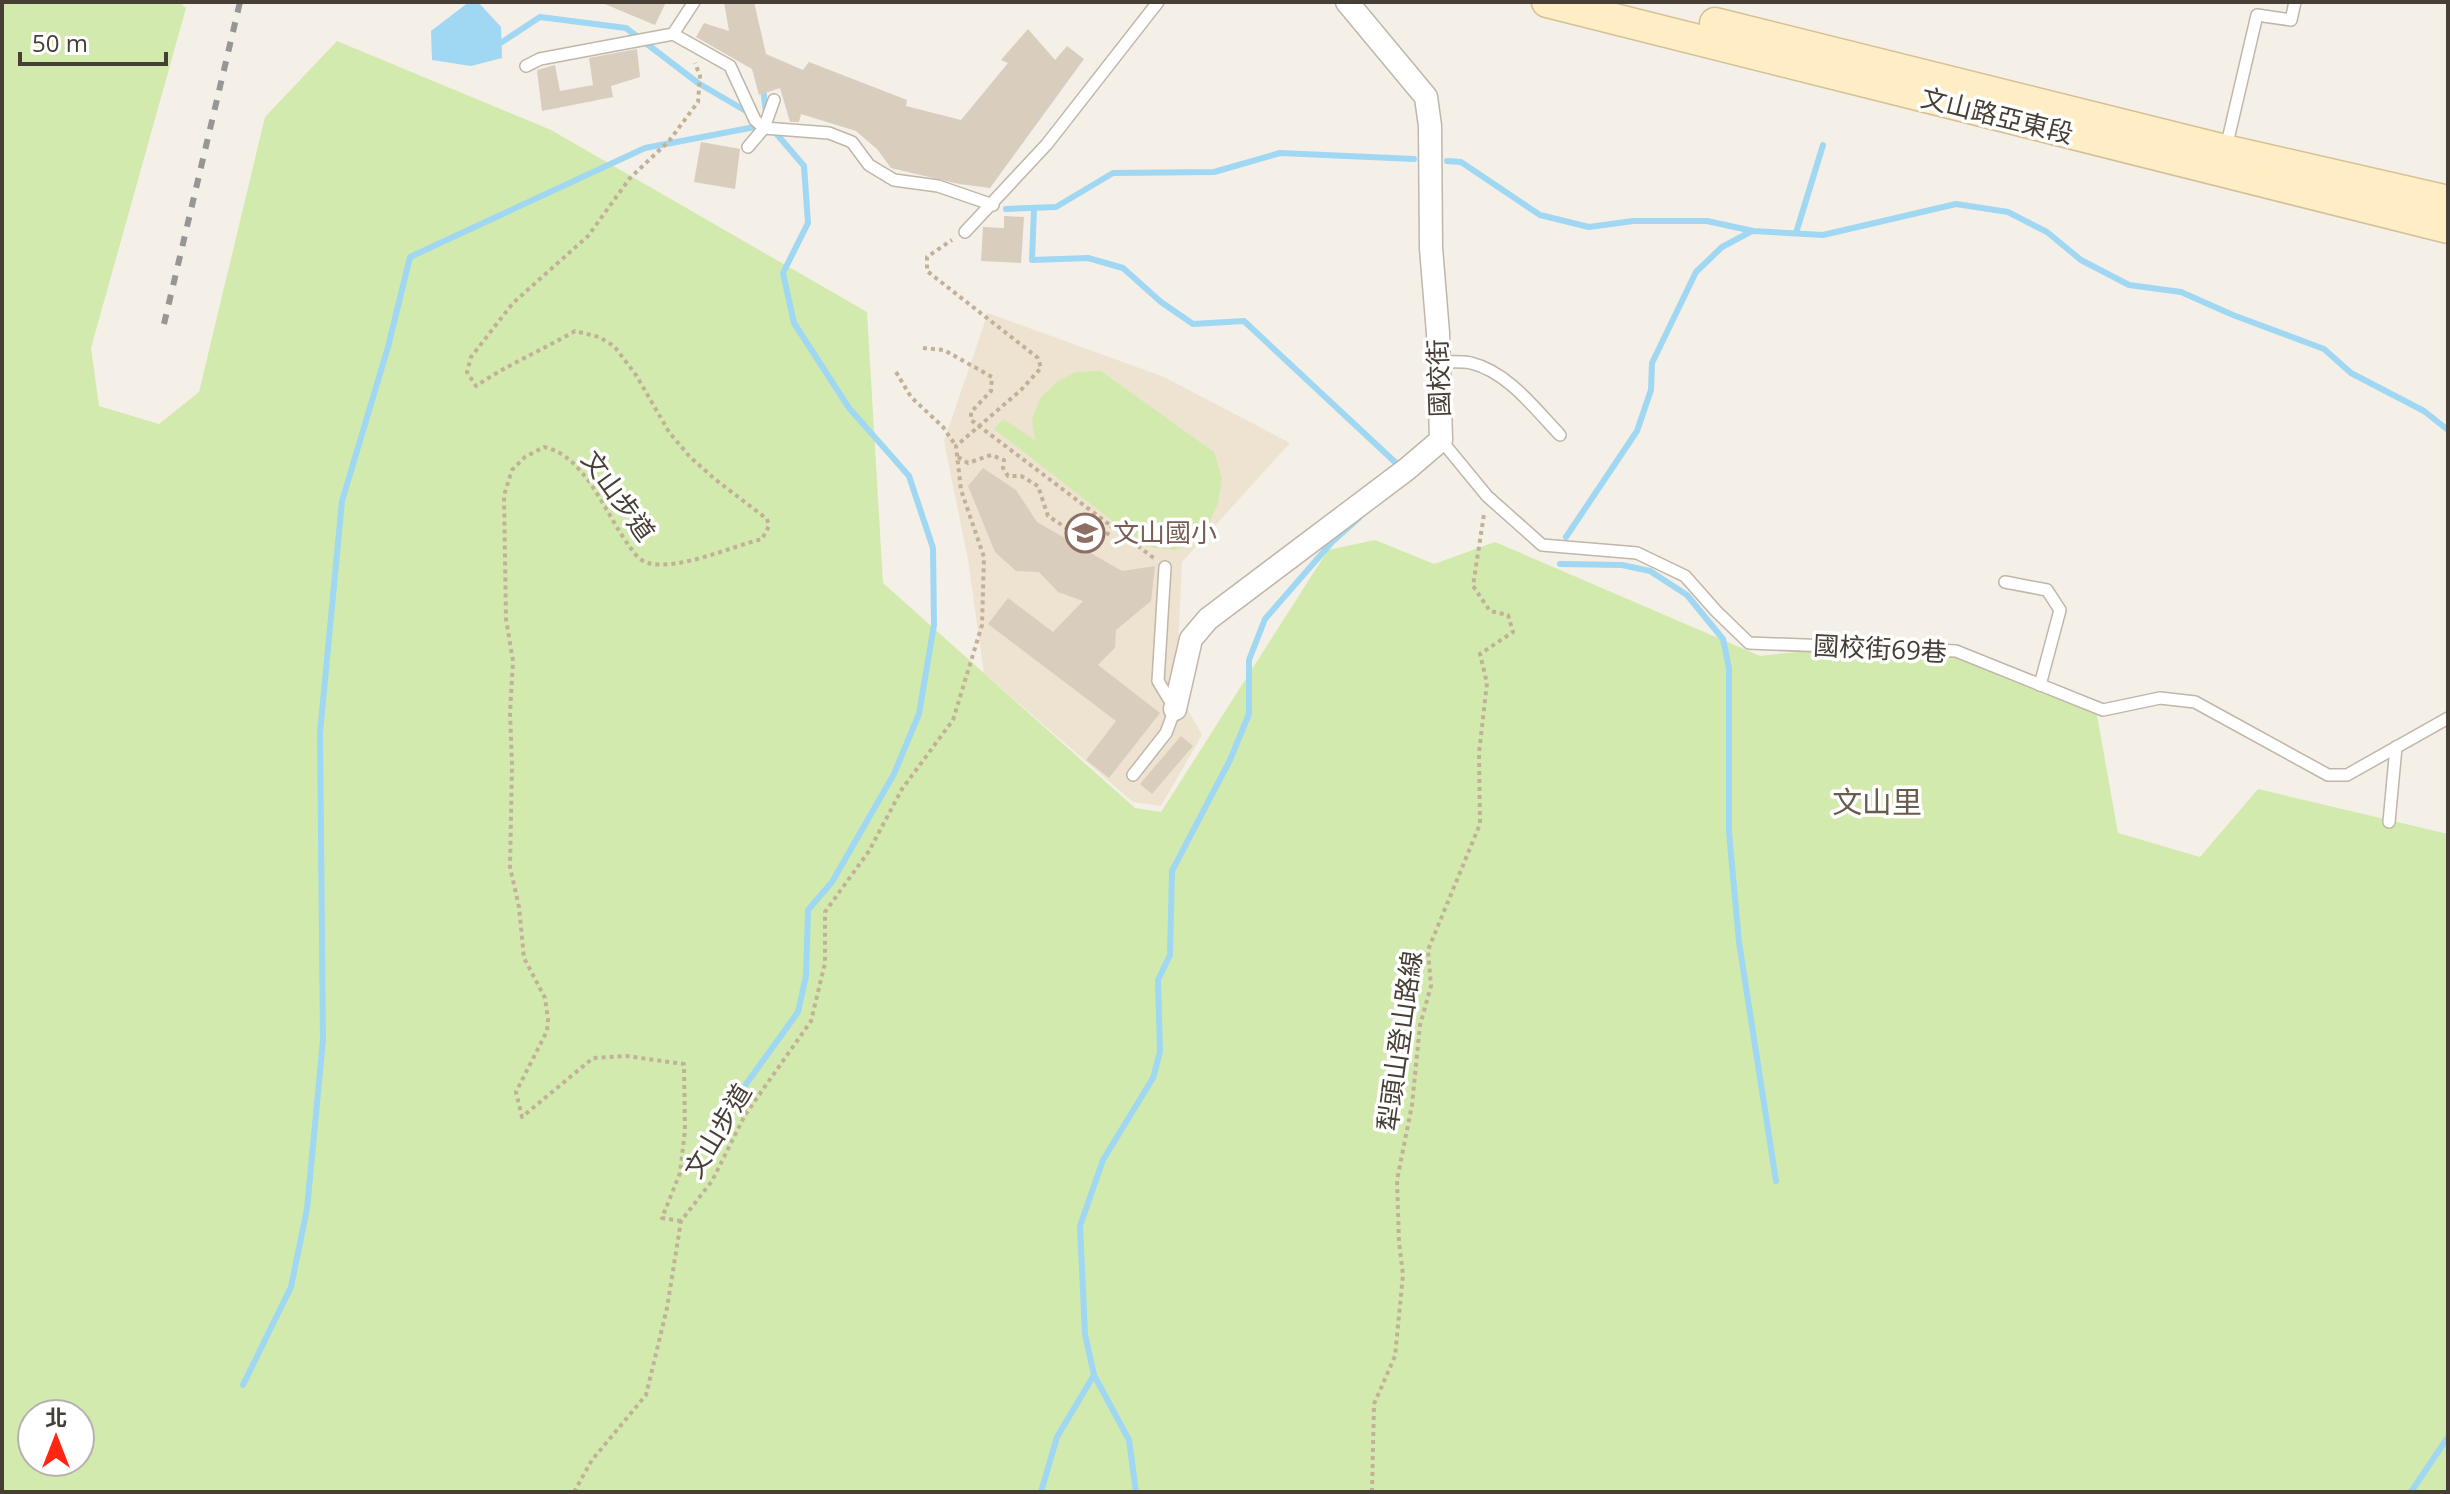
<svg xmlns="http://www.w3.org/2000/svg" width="2450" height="1494" viewBox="0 0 2450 1494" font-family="'Open Sans','Noto Sans TC',sans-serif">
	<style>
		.education { fill: #eee3d0 }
		.green { fill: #d3eaae; fill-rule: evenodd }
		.water { fill: #a0d7f3 }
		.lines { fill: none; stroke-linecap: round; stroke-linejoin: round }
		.stream { stroke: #a0d7f3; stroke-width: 6 }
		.building { fill: #d9cdbe }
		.lane-casing { stroke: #c0b6a9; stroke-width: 14 }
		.street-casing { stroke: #c0b6a9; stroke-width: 25 }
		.secondary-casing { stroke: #d6c095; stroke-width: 33 }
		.path { stroke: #c2b199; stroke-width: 4; stroke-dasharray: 4 4; stroke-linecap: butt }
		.lane { stroke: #fff; stroke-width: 11 }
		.street { stroke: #fff; stroke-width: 22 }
		.secondary { stroke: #ffedc5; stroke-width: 30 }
		.rail { stroke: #969696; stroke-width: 6; stroke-dasharray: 10 10; stroke-linecap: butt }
		.labels { text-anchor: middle; stroke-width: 7; stroke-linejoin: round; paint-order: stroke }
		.street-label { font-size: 26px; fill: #473f35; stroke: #fff }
		.education-label { font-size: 26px; fill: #785e54; stroke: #fff; text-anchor: start }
		.quarter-label { font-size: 30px; fill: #6a5c4c; stroke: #fff }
	</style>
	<rect width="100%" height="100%" fill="#f4efe7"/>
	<path class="education" d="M988 313 1164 377 1290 443 1182 562 1176 689 1202 735 1161 806 1133 802 984 673 968 560 944 441Z"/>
	<g class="green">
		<path d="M2 2H179L186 8 91 348 99 406 159 424 199 392 265 117 337 41 551 130 867 312 883 583 1135 808 1161 812 1328 550 1375 540 1434 564 1495 542 1760 656 1916 638 2095 704 2118 833 2200 857 2258 789 2448 834V1492H2ZM32 1414H80V1462H32Z"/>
		<path d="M1101 371 1214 452 1222 478 1218 503 1207 527 1194 541 1176 550 1146 547 994 429 1003 419 1035 440 1032 418 1041 397 1057 382 1076 372Z"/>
	</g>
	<path class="water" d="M469 2H478L501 27 502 58 471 66 432 60 431 31Z"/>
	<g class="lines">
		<g class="stream">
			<path d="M496 46 540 17 626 28 698 83 751 114"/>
			<path d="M763 88 766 113"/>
			<path d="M1447 161 1461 162 1540 215 1589 227 1633 221H1707L1753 231 1823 235 1956 204 2008 212 2047 232 2081 260 2129 285 2181 292 2233 315 2324 349 2351 373 2424 411 2448 430"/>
			<path d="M1034 208 1032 260 1088 258 1123 268 1161 302 1193 324 1244 321 1396 463"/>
			<path d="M1006 209 1056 207 1113 173 1214 172 1280 153 1414 159"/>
			<path d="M1796 233 1823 145"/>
			<path d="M1566 537 1637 431 1651 390 1652 363 1696 272 1722 247 1752 231"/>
			<path d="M1560 564 1622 565 1650 571 1687 595 1723 639 1729 668V832L1739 942 1776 1181"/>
			<path d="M739 1094 798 1012 806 976 808 910 832 882 894 774 919 714 934 625 933 548 909 476 849 408 794 323 783 273 808 223 804 166 775 132"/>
			<path d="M243 1385 291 1287 307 1209 323 1040 320 733 342 501 388 347 410 257 645 148 760 126"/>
			<path d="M1041 1492 1057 1437 1094 1375"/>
			<path d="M1136 1492 1129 1440 1094 1375 1085 1334 1080 1226 1103 1160 1153 1078 1160 1052 1158 980 1170 955 1172 871 1230 760 1249 714V660L1265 619 1332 542 1359 518"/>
			<path d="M2411 1492 2448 1437"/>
		</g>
	</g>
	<g class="building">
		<path d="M600 2H666L655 25Z"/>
		<path d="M724 2H754L766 54 803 70 809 62 907 100 906 106 961 120 1008 63 1001 60 1028 29 1055 60 1067 46 1084 59 990 188 959 184 891 168 877 149 856 131 801 114 799 122H790L780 88 759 95 752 69 696 37 704 23 729 31Z"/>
		<path d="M637 49 640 77 611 86 613 97 542 111 537 70 555 65 560 91 593 85 589 58Z"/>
		<path d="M701 142 740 149 735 189 694 182Z"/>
		<path d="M1004 216 1024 217 1021 263 981 261 983 227 1004 228Z"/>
		<path d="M983 468 1016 490 1037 522 1122 571 1155 566 1151 601 1116 630 1115 648 1098 665 1160 713 1109 778 1086 760 1116 721 988 624 1008 598 1053 632 1083 601 1058 592 1039 572 1016 571 995 552 968 486Z"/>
		<path d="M1181 736 1193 746 1152 794 1140 784Z"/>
	</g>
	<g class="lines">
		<defs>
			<g id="lane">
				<path d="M673 34 694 2"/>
				<path d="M526 66 540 59 673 34 730 66 755 120 764 128 748 147"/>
				<path d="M774 100 764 128 829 133 852 142 869 165 894 180 938 186 993 205"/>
				<path d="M2226 148 2257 15 2291 20 2295 2"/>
				<path d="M965 232 1047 144 1158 2"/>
				<path d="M1439 362C1449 362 1461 361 1471 363 1508 372 1535 409 1560 435"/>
				<path d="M1441 440 1487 496 1542 545 1637 553 1685 576 1716 611 1749 643 1956 651 2103 710 2160 698 2195 702 2328 775H2347L2448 718"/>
				<path d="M2005 582 2047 590 2060 610 2040 685"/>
				<path d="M1133 775 1166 733 1175 709 1158 681 1165 567"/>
				<path d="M2389 822 2396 747"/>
			</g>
			<path id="street" d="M1175 709 1191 639 1208 619 1407 469 1441 440 1438 333 1431 248 1430 126 1426 97 1347 2"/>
			<g id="secondary">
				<path d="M1547 2 2448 228"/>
				<path d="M1715 23 2225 150 2448 201"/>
			</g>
		</defs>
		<use href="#lane" class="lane-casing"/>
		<use href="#street" class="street-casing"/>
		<use href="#secondary" class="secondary-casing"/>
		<g class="path">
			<path d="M923 348 944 350 992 377 991 391 971 412V420L1155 559"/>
			<path d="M896 372 911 397 943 427 956 446"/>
			<path d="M958 457 968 463 991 455 1004 460 1003 468 1008 476H1021L1038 486 1048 516 1088 542 1105 538 1111 528"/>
			<path d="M681 1221 662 1218 680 1173 685 1130 684 1064 626 1056 593 1058 522 1117 516 1092 547 1031 548 1019 545 998 524 958 519 907 510 867 512 765 510 713 513 661 506 619 504 495 512 470 525 457 544 447C586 456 605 514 630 547 634 553 640 561 648 563 678 571 733 546 762 539L769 526 767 519 716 480 690 457 669 432 636 375 614 346 599 337 575 331C542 350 507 365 476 386L467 372 471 357 513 303 588 236 630 178 669 141 698 102 700 76 695 63"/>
			<path d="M574 1492 592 1460 646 1395 667 1308 681 1221 712 1181 745 1115 811 1021 825 963V912L869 851 902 789 953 720 982 625 984 557 961 490 956 446 1021 390 1041 368 1038 358 927 271V257L952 240"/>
			<path d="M1372 1492 1374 1404 1395 1356 1403 1275 1399 1242 1397 1180 1412 1105 1420 1025 1431 986 1428 950 1480 824 1479 753 1487 683 1480 654 1513 632 1508 615 1490 611 1473 586 1484 514"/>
		</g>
		<use href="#lane" class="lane"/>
		<use href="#street" class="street"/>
		<use href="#secondary" class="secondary"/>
		<path class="rail" d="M164 324 240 2"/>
	</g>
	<defs>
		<symbol id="school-ring" viewBox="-11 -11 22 22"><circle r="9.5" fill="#fff" stroke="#8d6e63" stroke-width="1.5"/><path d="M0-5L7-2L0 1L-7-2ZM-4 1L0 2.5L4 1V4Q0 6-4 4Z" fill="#8d6e63"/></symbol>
	</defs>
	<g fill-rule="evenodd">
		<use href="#school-ring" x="1063" y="511" width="44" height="44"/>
	</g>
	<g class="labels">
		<g class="street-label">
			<text transform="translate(1997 116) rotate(14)" y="9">文山路亞東段</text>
			<text transform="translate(1439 378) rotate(-92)" y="9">國校街</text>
			<text transform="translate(618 496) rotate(54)" y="9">文山步道</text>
			<text transform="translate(1880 649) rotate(3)" y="9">國校街69巷</text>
			<text transform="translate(1400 1041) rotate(-82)" y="9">犁頭山登山路線</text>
			<text transform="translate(718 1131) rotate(-59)" y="9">文山步道</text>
		</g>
		<g class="education-label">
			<text x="1113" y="542">文山國小</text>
		</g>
		<g class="quarter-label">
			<text x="1877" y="813">文山里</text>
		</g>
	</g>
	<rect width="2450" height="1494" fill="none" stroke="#473f35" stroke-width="8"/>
	<g transform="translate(56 1438)"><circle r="38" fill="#ffffff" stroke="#b5b2ae" stroke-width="2"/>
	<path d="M0-6L14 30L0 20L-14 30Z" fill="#ff2612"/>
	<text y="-12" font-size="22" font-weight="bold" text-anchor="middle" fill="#473f35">北</text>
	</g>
	<path d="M20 52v12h146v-12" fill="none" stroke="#473f35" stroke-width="4"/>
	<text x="32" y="52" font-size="24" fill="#473f35" stroke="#ffffff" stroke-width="6" paint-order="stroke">50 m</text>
</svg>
